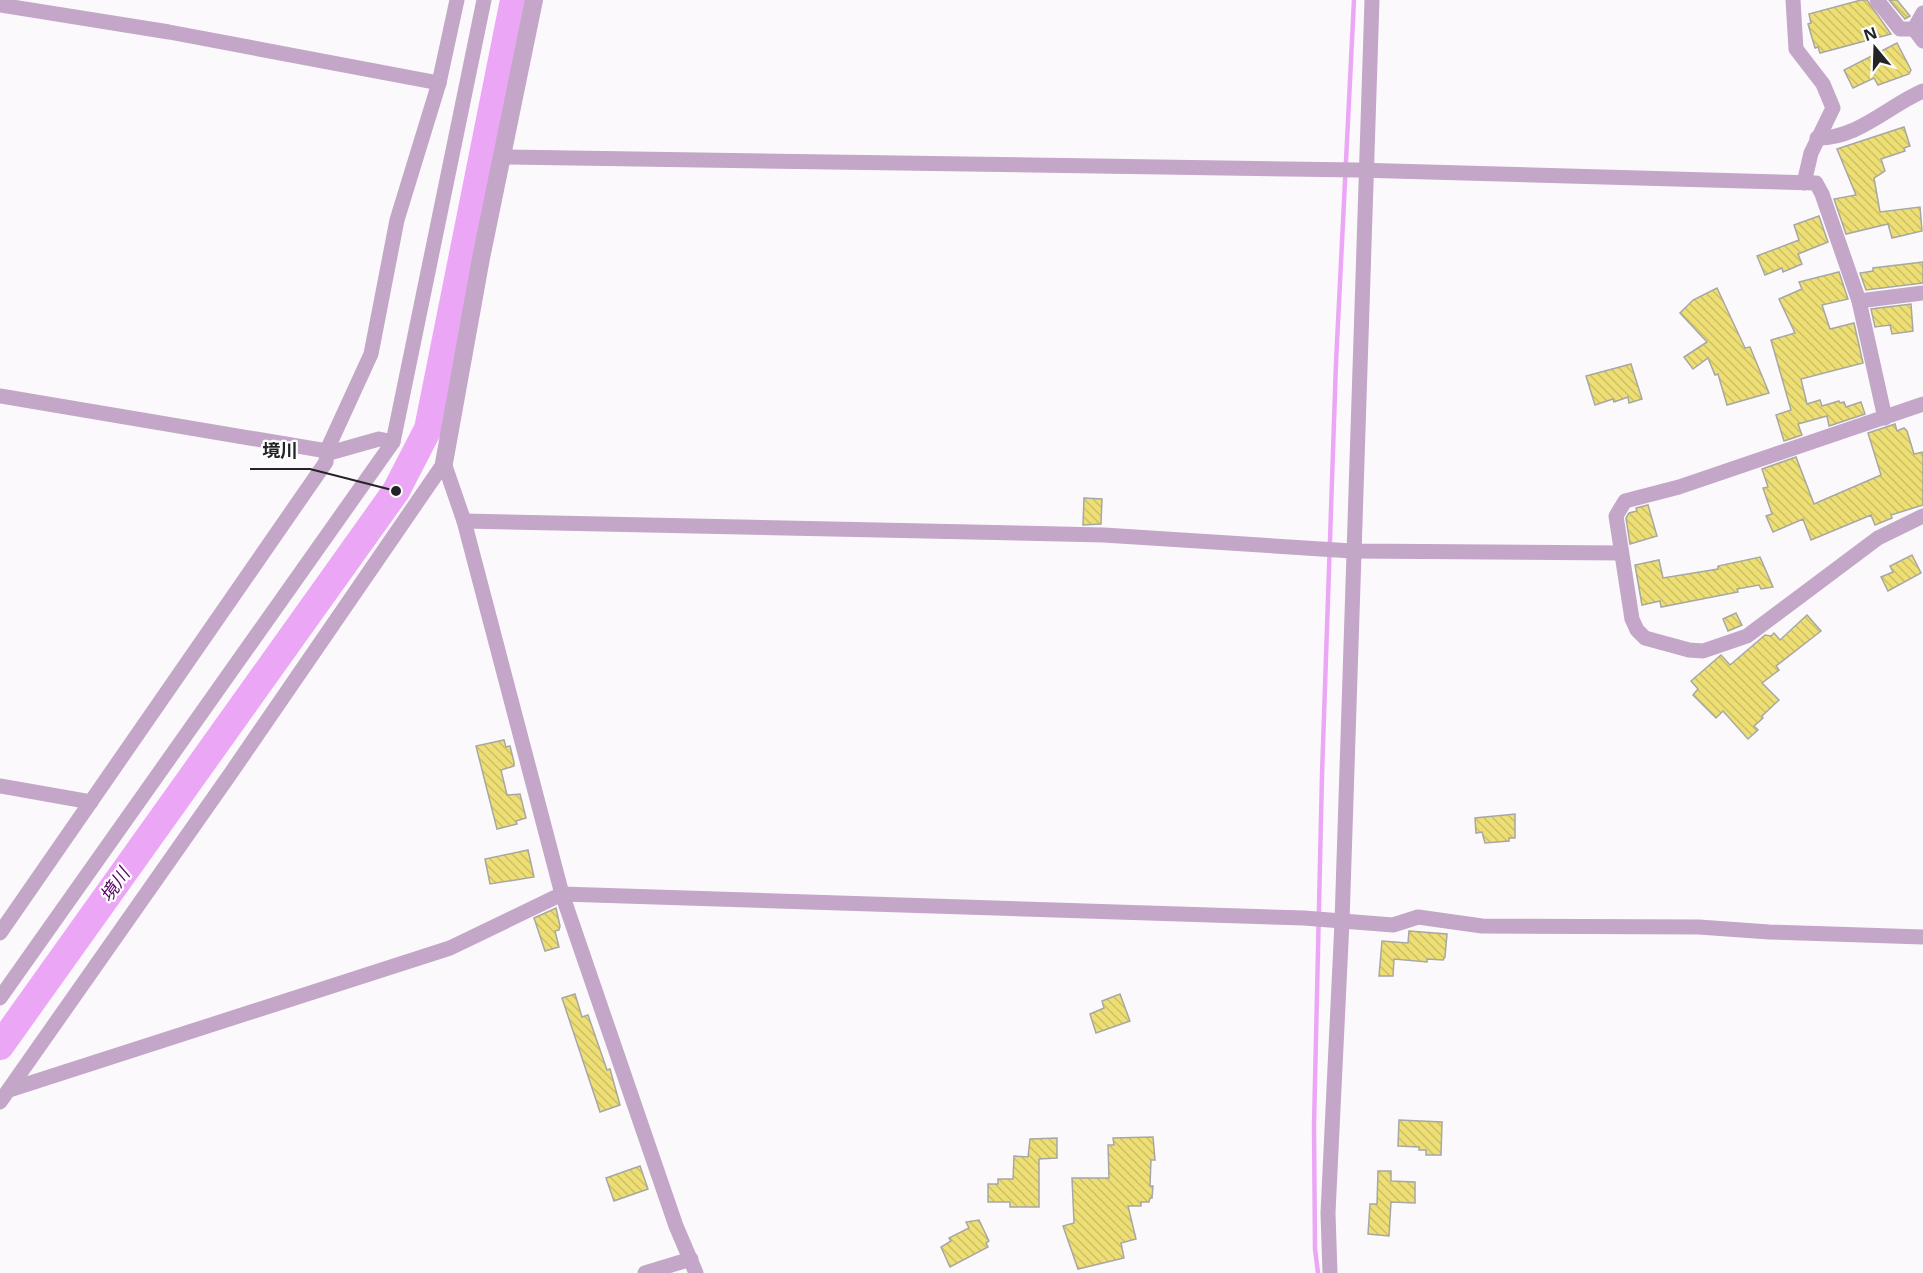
<svg xmlns="http://www.w3.org/2000/svg" width="1923" height="1273" viewBox="0 0 1923 1273" font-family="'Noto Sans','Noto Sans JP',sans-serif">
	<style>
		.lines { fill: none; stroke-linecap: round; stroke-linejoin: round }
		.stream { stroke: #eba7f5; stroke-width: 4.5 }
		.river { stroke: #eba7f5; stroke-width: 28 }
		.building { fill: url(#building-back-hatch); stroke: #a7a7a3; stroke-width: 1.5 }
		.minor { stroke: #c3a6c8; stroke-width: 15 }
		.tertiary { stroke: #c3a6c8; stroke-width: 18 }
		.labels { text-anchor: middle; stroke-width: 4.5; stroke-linejoin: round; paint-order: stroke }
		.water-label { font-size: 18px; font-style: italic; fill: #560062; stroke: #fff }
		.leader { fill: none; stroke: #242325; stroke-width: 2 }
		.callout-dot { fill: #242325; stroke: #fff; stroke-width: 2 }
		.callout-label { font-size: 18px; text-anchor: middle; font-weight: bold; fill: #242325; stroke: #fff; stroke-width: 4.5; stroke-linejoin: round; paint-order: stroke }
	</style>
	<defs>
		<pattern id="building-back-hatch" width="6" height="6" patternUnits="userSpaceOnUse" patternTransform="scale(1.5)"><rect width="6" height="6" fill="#eedf75"/><path d="M-1 5l2 2M0 0l6 6M5-1l2 2" fill="none" stroke="#ccbf65"/></pattern>
	</defs>
	<rect width="100%" height="100%" fill="#fcf9fc"/>
	<g class="lines">
		<path class="stream" d="M1318 1273 1315 1249 1314 1126 1322 775 1336 363 1354 0"/>
		<path class="river" d="M0 1046 396 491 428 429 514 0"/>
	</g>
	<g class="building">
		<path d="M1861 0H1867L1891 34 1820 53 1818 47 1815 48 1808 24 1811 23 1809 14Z"/>
		<path d="M1889 0H1897L1910 16 1905 19Z"/>
		<path d="M1897 43 1911 70 1909 74 1878 85 1874 78 1853 88 1844 70Z"/>
		<path d="M1904 127 1910 146 1904 148 1905 151 1881 159 1885 171 1874 178 1880 212 1920 207 1922 231 1892 238 1888 224 1846 234 1834 199 1856 195 1837 149Z"/>
		<path d="M1819 216 1828 242 1798 254 1802 264 1783 272 1782 268 1765 275 1757 256 1799 240 1794 225Z"/>
		<path d="M1923 262V283L1866 290 1860 273 1873 271V268Z"/>
		<path d="M1839 272 1848 299 1822 305 1830 329 1854 323 1863 363 1801 379 1807 404 1820 400 1822 406 1839 401 1840 403 1844 402 1846 407 1861 402 1865 414 1829 426 1827 416 1798 424 1802 435 1784 441 1776 415 1791 410 1771 340 1795 333 1779 299 1802 289 1799 282Z"/>
		<path d="M1717 288 1745 348 1750 347 1769 393 1727 405 1718 374 1715 375 1708 358 1693 369 1684 357 1707 342 1680 313 1693 300Z"/>
		<path d="M1911 304 1913 331 1892 334 1890 325 1875 327 1871 309Z"/>
		<path d="M1631 364 1642 399 1629 403 1628 397 1614 402 1613 399 1595 405 1586 376Z"/>
		<path d="M1895 424 1897 431 1904 428 1907 431 1914 454 1923 452V505L1891 515 1892 518 1875 525 1871 515 1811 540 1803 519 1773 532 1766 516 1772 514 1763 488 1768 487 1762 469 1796 457 1814 504 1881 475 1868 433Z"/>
		<path d="M1084 498 1102 499 1101 524 1083 525Z"/>
		<path d="M1648 505 1657 536 1630 544 1626 518 1629 513 1637 511 1636 508Z"/>
		<path d="M1912 555 1921 573 1888 591 1881 577 1893 572 1890 566Z"/>
		<path d="M1760 557 1773 587 1761 589 1759 585 1737 589 1738 592 1661 607 1660 601 1642 605 1635 565 1659 560 1663 578 1718 569V566Z"/>
		<path d="M1736 613 1742 625 1728 631 1723 619Z"/>
		<path d="M1807 615 1821 631 1776 666 1779 670 1762 683 1779 700 1762 716 1763 718 1754 726 1758 730 1748 739 1723 711 1716 718 1693 695 1698 689 1691 681 1721 655 1730 665 1765 635 1771 636 1774 633 1780 640Z"/>
		<path d="M504 740 506 747 510 746 514 762V766L501 770 507 795 520 794 526 818 516 821 517 824 497 829 476 746Z"/>
		<path d="M1515 814V838H1509V841L1485 843 1482 832 1476 833 1475 818Z"/>
		<path d="M528 850 534 877 490 884 485 859Z"/>
		<path d="M556 908 560 926 559 930 555 931 559 947 545 951 534 918Z"/>
		<path d="M1409 931 1447 934 1445 957 1443 960 1427 959V962L1394 959 1393 976H1379L1382 941 1408 943Z"/>
		<path d="M575 994 582 1017 588 1015 607 1070 610 1069 620 1105 600 1112 562 998Z"/>
		<path d="M1120 994 1130 1021 1096 1033 1090 1014 1104 1008 1102 1001Z"/>
		<path d="M1399 1120 1442 1122 1441 1155H1426V1150H1419V1147L1398 1146Z"/>
		<path d="M1153 1137 1155 1160H1151L1150 1186H1153L1152 1198H1150L1149 1202H1141V1206H1128L1136 1239 1121 1243 1124 1258 1078 1269 1063 1226 1074 1223 1072 1178H1109L1108 1145H1114L1113 1138Z"/>
		<path d="M1057 1138V1158L1039 1159V1207H1010V1202H988V1184H998V1179H1013L1014 1156 1028 1157 1030 1139Z"/>
		<path d="M640 1166 648 1189 614 1201 606 1178Z"/>
		<path d="M1378 1171H1391V1181L1415 1182V1203L1391 1202 1389 1236 1368 1234 1370 1204H1377Z"/>
		<path d="M979 1220 989 1241 986 1243 988 1247 950 1267 941 1247 951 1241 949 1238 969 1228 966 1222Z"/>
	</g>
	<g class="lines">
		<g class="minor">
			<path d="M1793 0 1796 49 1823 84 1833 108 1811 153 1804 183"/>
			<path d="M1877 0 1900 29H1914"/>
			<path d="M0 5 169 32 439 83"/>
			<path d="M1914 29 1923 13"/>
			<path d="M1914 29 1923 41"/>
			<path d="M1817 138C1857 139 1888 106 1923 91"/>
			<path d="M501 157 1357 170 1816 183 1822 194 1859 301 1885 418"/>
			<path d="M1859 301 1923 293"/>
			<path d="M0 396 333 452 379 439 393 442"/>
			<path d="M1923 404 1679 487 1625 501 1616 516 1632 619 1637 630 1645 638 1689 650 1703 651 1747 636 1878 538 1923 516"/>
			<path d="M444 463 464 521 562 894 676 1226 696 1273"/>
			<path d="M464 521 1104 535 1352 551 1621 553"/>
			<path d="M0 786 91 802"/>
			<path d="M0 933 326 462 327 450 371 354 397 220 439 83 457 0"/>
			<path d="M0 998 393 442 484 0"/>
			<path d="M9 1090 450 948 562 894 1304 918 1393 925 1418 917 1482 926 1699 927 1769 932 1923 937"/>
			<path d="M0 1102 231 773 444 463"/>
			<path d="M645 1273 691 1259"/>
			<path d="M1330 1273 1328 1213 1342 922 1372 0"/>
		</g>
		<path class="tertiary" d="M444 463 481 258 534 0"/>
	</g>
	<g class="labels">
		<g class="water-label">
			<text transform="translate(115 885) rotate(-55)" y="6">境川</text>
		</g>
	</g>
	<path class="leader" d="M396 491L310 469H250"/>
	<circle class="callout-dot" cx="396" cy="491" r="6"/>
	<g class="callout-label">
		<text x="280" y="457">境川</text>
	</g>
	<g transform="translate(1875 48) rotate(341)" stroke="#ffffff" stroke-width="4.5" paint-order="stroke">
	<path d="M0-4.5L10 22L0 15L-10 22Z" fill="#242325"/>
	<text y="-9" font-size="16" font-weight="bold" text-anchor="middle" fill="#242325">N</text>
	</g>
</svg>
